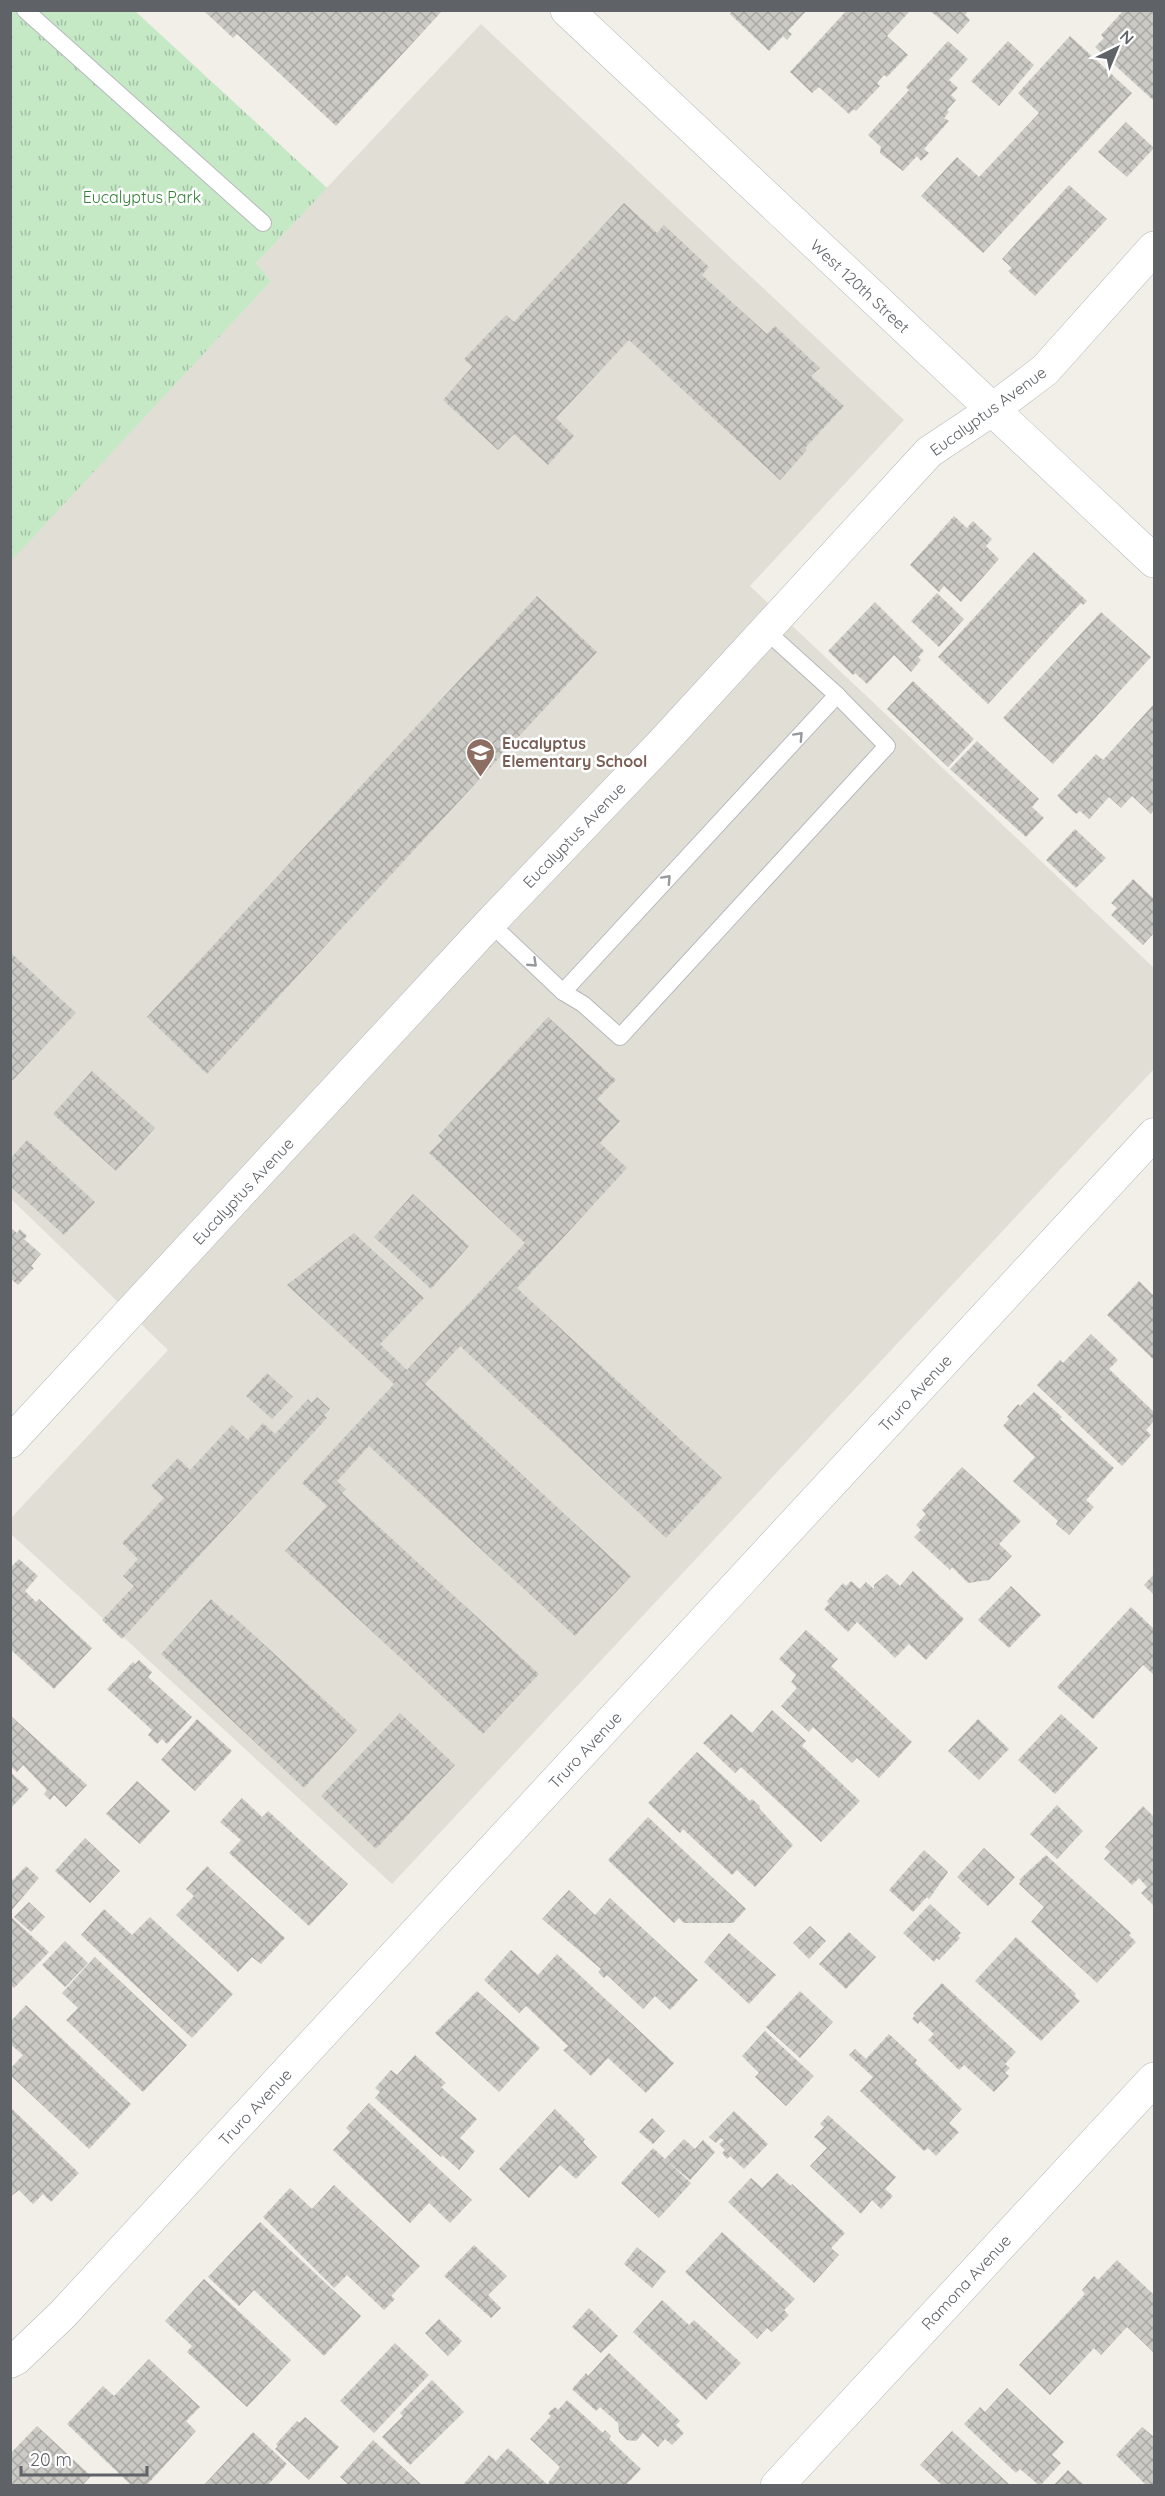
<svg xmlns="http://www.w3.org/2000/svg" width="1165" height="2496" viewBox="0 0 1165 2496" font-family="Quicksand,sans-serif">
	<style>
		.education { fill: #e1ded6 }
		.park { fill: url(#park-tufts) }
		.building { fill: url(#building-cross-hatch) }
		.lines { fill: none; stroke-linecap: round; stroke-linejoin: round }
		.service-casing { stroke: #b5b8bc; stroke-width: 18 }
		.minor-casing { stroke: #b5b8bc; stroke-width: 33 }
		.tertiary-casing { stroke: #b5b8bc; stroke-width: 34 }
		.secondary-casing { stroke: #b6babf; stroke-width: 34 }
		.service { stroke: #fff; stroke-width: 16 }
		.minor { stroke: #fff; stroke-width: 32 }
		.tertiary { stroke: #fff; stroke-width: 33 }
		.secondary { stroke: #fff; stroke-width: 33 }
		.oneway { stroke: #979a9d }
		.labels { text-anchor: middle; stroke-width: 5; stroke-linejoin: round; paint-order: stroke }
		.park-label { font-size: 16px; fill: #348238; stroke: #fff }
		.street-label { font-size: 16px; fill: #5f6368; stroke: #fff }
		.education-label { font-size: 16px; font-weight: bold; fill: #785e54; stroke: #fff; text-anchor: start }
	</style>
	<defs>
		<pattern id="park-tufts" width="24" height="20" patternUnits="userSpaceOnUse" patternTransform="scale(1.5)"><rect width="24" height="20" fill="#c5e8c5"/><path d="M3 7l-1-3M5 7V3M7 7l1-3M15 17l-1-3M17 17v-4M19 17l1-3" fill="none" stroke="#a3c0a4"/></pattern>
		<pattern id="building-cross-hatch" width="8" height="8" patternUnits="userSpaceOnUse" patternTransform="scale(1.5)"><rect width="8" height="8" fill="#cccac5"/><path d="M0 0l8 8M0 8l8-8" fill="none" stroke="#a9a8a4"/></pattern>
	</defs>
	<rect width="100%" height="100%" fill="#f1efe8"/>
	<path class="education" d="M481 24 904 420 750 586 1154 968V1069L392 1884 11 1534V1518L168 1350 11 1199 10 561 271 281 256 263Z"/>
	<path class="park" d="M11 11H135L327 188 256 263 271 281 11 561Z"/>
	<g class="building">
		<path d="M203 10H443L336 126 237 34 233 38Z"/>
		<path d="M733 10H807L788 31 792 34 787 40 783 36 769 51 730 14Z"/>
		<path d="M847 10H911L887 36 908 55 887 77 884 75 877 83 880 86 856 111 854 109 849 114 819 87 812 93 790 72Z"/>
		<path d="M929 10H969L965 15 970 20 958 34Z"/>
		<path d="M1124 10H1154V101L1095 47 1104 38 1101 35Z"/>
		<path d="M1070 36 1132 93 983 253 921 196 957 157 979 177 1039 113 1018 93Z"/>
		<path d="M948 41 968 59 949 80 958 88 951 95 956 100 947 110 949 112 944 118 949 121 924 149 929 153 921 161 917 156 903 171 880 153 881 147 868 135 909 90 906 87Z"/>
		<path d="M1008 41 1034 65 999 106 971 81Z"/>
		<path d="M1126 122 1154 148 1127 177 1098 152Z"/>
		<path d="M1069 185 1107 219 1035 296 1008 271 1012 268 1002 259Z"/>
		<path d="M624 203 657 233 664 225 709 267 702 275 767 334 775 326 820 368 811 376 844 406 805 448 807 450 780 480 629 340 556 418 574 436 548 465 514 434 498 450 443 400 472 367 464 359 506 315 514 322Z"/>
		<path d="M954 516 967 528 973 521 992 539 986 546 999 559 961 602 944 586 939 592 910 565Z"/>
		<path d="M1034 552 1087 601 1083 605 1081 603 988 704 938 657Z"/>
		<path d="M937 593 964 619 939 647 911 621Z"/>
		<path d="M537 596 597 652 207 1074 147 1017Z"/>
		<path d="M875 602 924 651 918 657 921 660 911 672 894 655 867 684 855 673 853 675 828 651Z"/>
		<path d="M1101 612 1151 657 1053 764 1003 718Z"/>
		<path d="M913 681 974 739 948 767 887 709Z"/>
		<path d="M1154 704V810L1151 814 1132 796 1121 808 1109 797 1089 819 1080 811 1076 814 1057 796 1096 754 1103 760Z"/>
		<path d="M977 741 1039 799 1032 807 1044 818 1026 837 950 769Z"/>
		<path d="M1075 829 1106 858 1076 888 1046 860Z"/>
		<path d="M1133 879 1154 899V933L1143 945 1111 915 1117 908 1111 903Z"/>
		<path d="M10 952 76 1013 13 1080 10 1078Z"/>
		<path d="M548 1017 616 1080 597 1099 620 1121 600 1143 627 1168 517 1288 722 1478 666 1538 460 1346 425 1384 631 1576 575 1636 369 1446 337 1481 346 1489 342 1493 539 1674 483 1734 285 1551 327 1506 302 1483 394 1384 287 1285 354 1233 424 1298 380 1344 407 1370 525 1243 429 1153 442 1140 438 1136Z"/>
		<path d="M92 1071 155 1128 116 1171 53 1114Z"/>
		<path d="M27 1140 95 1202 64 1235 10 1186V1159Z"/>
		<path d="M413 1194 469 1246 431 1289 374 1237Z"/>
		<path d="M10 1227 17 1233 20 1229 27 1236 24 1239 41 1254 31 1266 34 1268 18 1285 10 1278Z"/>
		<path d="M1139 1281 1154 1296V1360L1107 1315Z"/>
		<path d="M1091 1334 1118 1360 1109 1369 1154 1412V1421L1146 1430 1151 1435 1122 1466 1037 1385 1060 1360 1063 1363Z"/>
		<path d="M267 1373 293 1397 272 1419 246 1396Z"/>
		<path d="M1034 1392 1062 1417 1060 1419 1114 1468 1086 1500 1094 1507 1069 1535 1056 1524 1058 1521 1013 1481 1035 1457 1003 1426 1009 1419 1007 1417 1018 1404 1020 1406Z"/>
		<path d="M317 1397 330 1409 324 1415 327 1418 122 1639 102 1620 134 1586 123 1576 138 1559 122 1543 164 1498 151 1486 178 1458 190 1470 232 1425 248 1440 263 1423 275 1434 308 1399 311 1403Z"/>
		<path d="M962 1467 1021 1521 999 1544 1012 1556 989 1580 968 1583 952 1567 950 1570 914 1537 921 1530 916 1525 926 1514 922 1510Z"/>
		<path d="M19 1559 38 1576 25 1591 36 1602 39 1599 92 1648 54 1689 10 1649V1568Z"/>
		<path d="M913 1571 964 1619 926 1660 909 1644 895 1658 857 1622 848 1632 824 1609 829 1604 827 1601 843 1583 846 1586 851 1581 860 1589 866 1582 874 1589V1585L887 1574 900 1586Z"/>
		<path d="M1154 1574V1595L1144 1585Z"/>
		<path d="M1011 1586 1041 1615 1009 1648 978 1620Z"/>
		<path d="M211 1599 229 1616 231 1614 357 1730 304 1788 161 1654Z"/>
		<path d="M1131 1607 1154 1629V1673L1153 1674 1143 1665 1093 1719 1057 1687Z"/>
		<path d="M806 1630 838 1659 831 1666 912 1742 879 1778 857 1758 852 1763 813 1727 809 1732 781 1706 797 1688 791 1682 796 1675 779 1659Z"/>
		<path d="M139 1660 152 1672 148 1677 192 1717 167 1744 162 1739 157 1744 148 1735 152 1730 107 1689 133 1662 135 1664Z"/>
		<path d="M772 1710 806 1741 802 1746 860 1801 821 1842 741 1767 735 1773 703 1743 731 1714 752 1733Z"/>
		<path d="M400 1713 455 1765 376 1849 321 1796Z"/>
		<path d="M1061 1714 1098 1748 1055 1794 1018 1760Z"/>
		<path d="M10 1715 87 1785 66 1807 54 1795 50 1800 44 1794 47 1790 23 1765 17 1772 10 1766Z"/>
		<path d="M197 1719 232 1751 195 1791 161 1760Z"/>
		<path d="M978 1719 1009 1749 979 1780 948 1751Z"/>
		<path d="M697 1752 750 1801 752 1799 760 1806 759 1808 793 1845 755 1887 737 1870 732 1875 683 1829 680 1833 648 1803Z"/>
		<path d="M10 1772 29 1789 10 1809Z"/>
		<path d="M137 1781 170 1811 140 1844 106 1814Z"/>
		<path d="M242 1798 262 1817 268 1811 348 1884 309 1926 229 1853 241 1840 220 1822Z"/>
		<path d="M1057 1805 1083 1831 1057 1859 1030 1834Z"/>
		<path d="M1143 1806 1154 1817V1906L1141 1893 1147 1887 1139 1878 1132 1885 1104 1859 1110 1852 1105 1847Z"/>
		<path d="M648 1817 746 1909 733 1923H684L679 1918 674 1923 608 1860Z"/>
		<path d="M85 1838 120 1871 90 1903 55 1871Z"/>
		<path d="M984 1848 1015 1877 988 1906 957 1877Z"/>
		<path d="M924 1850 948 1872 929 1899 927 1897 913 1912 889 1890Z"/>
		<path d="M1046 1855 1131 1933 1129 1935 1136 1942 1097 1983 1031 1922 1044 1907 1019 1884 1021 1881 1019 1880Z"/>
		<path d="M26 1866 39 1878 10 1912V1878L13 1880Z"/>
		<path d="M207 1866 285 1938 261 1964 252 1957 238 1972 176 1915 194 1896 186 1889Z"/>
		<path d="M569 1890 595 1915 610 1898 698 1980 670 2010 655 1996 643 2009 607 1975 604 1978 598 1972 601 1969 542 1919Z"/>
		<path d="M29 1902 45 1917 31 1932 14 1917Z"/>
		<path d="M930 1904 961 1933 958 1936 960 1938 939 1960 937 1958 934 1962 903 1933Z"/>
		<path d="M104 1909 132 1935 150 1917 233 1994 192 2038 81 1935Z"/>
		<path d="M10 1916 49 1952 14 1988 10 1985Z"/>
		<path d="M810 1926 826 1941 809 1959 793 1943Z"/>
		<path d="M849 1932 876 1957 846 1989 819 1964Z"/>
		<path d="M729 1933 776 1975 749 2004 704 1962Z"/>
		<path d="M1016 1937 1076 1994 1074 1996 1080 2001 1041 2041 975 1981Z"/>
		<path d="M65 1941 88 1963 65 1987 42 1965Z"/>
		<path d="M511 1950 538 1975 557 1954 674 2063 646 2093 608 2058 591 2076 563 2050 568 2046 526 2006 519 2013 484 1980Z"/>
		<path d="M95 1957 187 2045 143 2092 66 2020 78 2008 62 1993Z"/>
		<path d="M942 1983 1016 2052 1005 2064 1010 2068 1005 2073 1009 2076 994 2092 964 2065 959 2070 928 2040 934 2034 920 2021 918 2024 912 2019 915 2015 913 2014Z"/>
		<path d="M477 1991 540 2048 499 2092 435 2033Z"/>
		<path d="M800 1991 833 2022 800 2058 766 2027Z"/>
		<path d="M26 2005 131 2104 89 2149 10 2075V2069L23 2055 10 2044V2022Z"/>
		<path d="M765 2031 814 2076 786 2106 755 2077 759 2073 742 2056Z"/>
		<path d="M889 2034 917 2060 915 2063 962 2109 949 2123 959 2132 936 2156 928 2148 924 2151 860 2091 873 2077 849 2055 855 2049 866 2059Z"/>
		<path d="M415 2055 446 2083 441 2087 477 2119 460 2138 475 2151 459 2170 442 2155 441 2157 375 2098 380 2092 375 2088 391 2070 397 2075Z"/>
		<path d="M369 2103 472 2200 450 2223 429 2203 410 2223 333 2150 350 2132 346 2128Z"/>
		<path d="M10 2107 79 2173 51 2202 43 2194 33 2204 19 2190 10 2197Z"/>
		<path d="M555 2109 585 2139 583 2142 597 2157 576 2179 560 2165 529 2198 499 2169Z"/>
		<path d="M734 2111 768 2144 744 2169 730 2156 727 2159 722 2153 725 2150 719 2144 724 2140 721 2138 716 2143 709 2137Z"/>
		<path d="M828 2115 896 2177 885 2189 893 2196 881 2209 872 2200 861 2214 810 2166 827 2148 814 2137 824 2127 820 2124Z"/>
		<path d="M652 2118 665 2131 653 2144 639 2132Z"/>
		<path d="M684 2139 695 2149 703 2140 715 2152 690 2180 667 2161 691 2183 659 2218 621 2183 653 2148 665 2159Z"/>
		<path d="M777 2173 791 2186 792 2184 845 2233 831 2248 839 2255 814 2283 728 2202 751 2178 762 2188Z"/>
		<path d="M334 2185 420 2266 391 2296 395 2299 384 2310 347 2275 334 2288 263 2217 290 2188 312 2209Z"/>
		<path d="M260 2222 361 2316 324 2356 254 2290 239 2306 208 2277Z"/>
		<path d="M722 2232 795 2299 784 2310 789 2315 772 2332 767 2328 757 2339 685 2272Z"/>
		<path d="M474 2245 507 2276 488 2295 501 2308 491 2318 444 2276Z"/>
		<path d="M637 2247 666 2271 652 2288 624 2264Z"/>
		<path d="M1117 2260 1154 2295V2353L1127 2327 1101 2355 1094 2348 1050 2395 1019 2365 1085 2294 1082 2290 1094 2276 1098 2280Z"/>
		<path d="M204 2279 291 2360 247 2407 187 2352 192 2346 165 2321Z"/>
		<path d="M662 2300 689 2325 694 2320 741 2363 706 2400 633 2332Z"/>
		<path d="M589 2308 618 2336 601 2353 572 2327Z"/>
		<path d="M439 2319 462 2341 448 2356 425 2333Z"/>
		<path d="M395 2343 429 2375 374 2433 340 2401Z"/>
		<path d="M609 2353 680 2421 676 2425 684 2433 672 2445 665 2439 658 2447 643 2433 636 2441 627 2440 619 2432 618 2423 600 2407 596 2411 572 2389 586 2373 588 2376Z"/>
		<path d="M149 2359 200 2407 186 2421 196 2431 146 2486H132L67 2424 103 2386 114 2396Z"/>
		<path d="M432 2380 464 2412 410 2465 382 2437 403 2416 400 2413Z"/>
		<path d="M1007 2388 1064 2442 1052 2455 1061 2463 1040 2486 1020 2469 1016 2473 964 2424 980 2407 985 2412Z"/>
		<path d="M567 2400 603 2433 605 2430 611 2436 609 2439 641 2469 625 2486H551L548 2483 560 2467 530 2439 551 2416 548 2413 555 2407 558 2410Z"/>
		<path d="M305 2417 339 2447 309 2480 275 2449 278 2446 276 2444 297 2421 299 2423Z"/>
		<path d="M37 2426 91 2476 82 2486H10V2454Z"/>
		<path d="M1142 2427 1154 2437V2486H1147L1116 2455Z"/>
		<path d="M952 2431 1011 2486H943L920 2465Z"/>
		<path d="M253 2432 287 2464 267 2486H203Z"/>
		<path d="M373 2440 423 2486H350L340 2477Z"/>
		<path d="M508 2448 549 2486H462L489 2455 496 2461Z"/>
		<path d="M1068 2470 1085 2486H1053Z"/>
	</g>
	<g class="lines">
		<defs>
			<g id="service">
				<path d="M25 10 263 223"/>
				<path d="M490 923 563 992 837 695 765 630"/>
				<path d="M563 992 583 1004 620 1037 887 746 837 695"/>
			</g>
			<g id="minor">
				<path d="M10 1442 490 923 663 742 929 452 992 410"/>
				<path d="M10 2362 16 2359 63 2314 1154 1134"/>
			</g>
			<g id="tertiary">
				<path d="M992 410 1045 370 1154 248"/>
				<path d="M777 2486 1154 2079"/>
			</g>
			<path id="secondary" d="M567 10 1154 561"/>
		</defs>
		<use href="#service" class="service-casing"/>
		<use href="#minor" class="minor-casing"/>
		<use href="#tertiary" class="tertiary-casing"/>
		<use href="#secondary" class="secondary-casing"/>
		<use href="#service" class="service"/>
		<use href="#minor" class="minor"/>
		<use href="#tertiary" class="tertiary"/>
		<use href="#secondary" class="secondary"/>
	</g>
	<defs><path id="oneway-chevron" d="M-2-3.5L2.5 0L-2 3.5" fill="none" stroke-width="1.6" stroke-linecap="round" stroke-linejoin="round" transform="scale(1.5)"/></defs>
	<g class="oneway">
		<use href="#oneway-chevron" transform="translate(799 736) rotate(-47)"/>
		<use href="#oneway-chevron" transform="translate(667 879) rotate(-47)"/>
		<use href="#oneway-chevron" transform="translate(533 963) rotate(43)"/>
	</g>
	<defs>
		<symbol id="school-pin" viewBox="-11 -11 22 30"><path d="M0 17L-7.5 6A9.5 9.5 0 1 1 7.5 6Z" fill="#8d6e63" stroke="#fff"/><path d="M0-5L7-2L0 1L-7-2ZM-4 1L0 2.5L4 1V4Q0 6-4 4Z" fill="#fff"/></symbol>
	</defs>
	<g fill-rule="evenodd">
		<use href="#school-pin" x="464" y="736" width="33" height="45"/>
	</g>
	<g class="labels">
		<g class="park-label">
			<text x="142" y="203">Eucalyptus Park</text>
		</g>
		<g class="street-label">
			<text transform="translate(860 286) rotate(43)" y="6">West 120th Street</text>
			<text transform="translate(988 411) rotate(-36)" y="6">Eucalyptus Avenue</text>
			<text transform="translate(574 835) rotate(-46)" y="6">Eucalyptus Avenue</text>
			<text transform="translate(243 1191) rotate(-47)" y="6">Eucalyptus Avenue</text>
			<text transform="translate(915 1393) rotate(-47)" y="6">Truro Avenue</text>
			<text transform="translate(585 1750) rotate(-47)" y="6">Truro Avenue</text>
			<text transform="translate(255 2107) rotate(-47)" y="6">Truro Avenue</text>
			<text transform="translate(966 2282) rotate(-47)" y="6">Ramona Avenue</text>
		</g>
		<g class="education-label">
			<text x="502" y="749">Eucalyptus<tspan x="502" dy="18">Elementary School</tspan></text>
		</g>
	</g>
	<rect width="1165" height="2496" fill="none" stroke="#5f6368" stroke-width="24"/>
	<g transform="translate(1117 48) rotate(43)" stroke="#ffffff" stroke-width="4.5" paint-order="stroke">
	<path d="M0-4.5L10 22L0 15L-10 22Z" fill="#5f6368"/>
	<text y="-9" font-size="16" font-weight="bold" text-anchor="middle" fill="#5f6368">N</text>
	</g>
	<path d="M21 2466v9h126v-9" fill="none" stroke="#5f6368" stroke-width="3"/>
	<text x="30" y="2466" font-size="18" fill="#5f6368" stroke="#ffffff" stroke-width="4.5" paint-order="stroke">20 m</text>
</svg>
